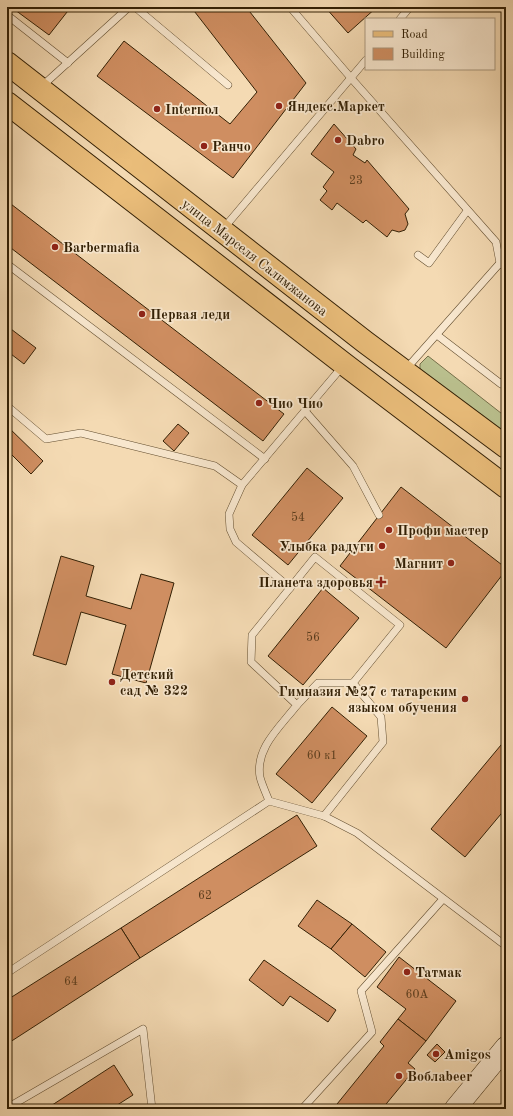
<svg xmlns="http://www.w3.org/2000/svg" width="513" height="1116" viewBox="0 0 513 1116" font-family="'Old Standard TT',serif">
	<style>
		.green { fill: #bac08e; stroke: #76704a }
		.building { fill: #cf8e61; stroke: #332005 }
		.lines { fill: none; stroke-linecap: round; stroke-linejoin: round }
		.service-casing { stroke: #634e30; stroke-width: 8 }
		.secondary-casing { stroke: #332005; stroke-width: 22 }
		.primary-casing { stroke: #332005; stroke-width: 24 }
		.service { stroke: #f8e7ce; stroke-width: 7 }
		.secondary { stroke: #f8e7ce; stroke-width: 21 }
		.primary { stroke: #eabd7a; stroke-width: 22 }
		.poi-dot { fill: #8f2418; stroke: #f8e7ce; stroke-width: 1.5 }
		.labels { text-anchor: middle; stroke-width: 3.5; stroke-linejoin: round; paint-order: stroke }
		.number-label { font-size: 12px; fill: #5a3c1c }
		.poi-label { font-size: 14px; font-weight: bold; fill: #332005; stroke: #f8e7ce; text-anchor: start }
		.street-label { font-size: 14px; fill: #332005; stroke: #f8e7ce }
	</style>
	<rect width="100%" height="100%" fill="#f4dab3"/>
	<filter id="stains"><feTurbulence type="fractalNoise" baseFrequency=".005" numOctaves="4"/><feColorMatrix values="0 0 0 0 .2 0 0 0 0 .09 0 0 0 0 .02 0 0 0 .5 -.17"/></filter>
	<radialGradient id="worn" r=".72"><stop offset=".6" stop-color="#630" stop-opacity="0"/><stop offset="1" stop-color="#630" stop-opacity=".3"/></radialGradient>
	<path class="green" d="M428 356 506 417V443L420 369V364Z"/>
	<g class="building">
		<path d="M11 7H71L49 35Z"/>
		<path d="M191 7H246L306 83 233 178 97 76 124 41 230 124 257 92Z"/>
		<path d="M325 7H377L348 33Z"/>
		<path d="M334 124 356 149 353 155 365 163 367 160 409 209 405 214 408 224 405 230 399 232 392 230 387 237 366 220 363 223 337 203 332 210 320 200 327 191 323 187 334 172 311 154Z"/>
		<path d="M7 201 284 414 263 441 7 245Z"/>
		<path d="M7 326 36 348 24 364 7 351Z"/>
		<path d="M178 424 189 433 174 451 163 441Z"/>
		<path d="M7 426 43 461 31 474 7 450Z"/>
		<path d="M307 468 343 498 288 565 252 535Z"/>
		<path d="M401 487 506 568V570L446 648 340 566Z"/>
		<path d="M61 556 94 566 86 596 131 609 141 574 174 583 146 683 112 674 126 625 81 612 66 665 33 655Z"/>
		<path d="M323 588 359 618 303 685 268 656Z"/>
		<path d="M332 707 367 736 312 803 276 774Z"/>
		<path d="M506 739V808L465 857 431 829Z"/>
		<path d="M297 815 317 846 140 958 121 928Z"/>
		<path d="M317 900 352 924 331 949 298 926Z"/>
		<path d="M352 924 386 952 365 977 331 949Z"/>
		<path d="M121 928 140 958 7 1044V1000Z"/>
		<path d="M399 957 456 1001 426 1041 398 1019 406 1009 377 987Z"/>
		<path d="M264 960 336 1010 328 1022 290 996 283 1006 249 980Z"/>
		<path d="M398 1019 426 1041 408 1063 415 1069 382 1109H333L384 1046 380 1042Z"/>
		<path d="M437 1044 445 1052 435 1062 427 1055Z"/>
		<path d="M114 1065 133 1095 111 1109H46Z"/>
	</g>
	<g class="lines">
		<defs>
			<g id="service">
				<path d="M135 7 228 85"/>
				<path d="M290 7 351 78 496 242 500 263 506 268"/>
				<path d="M7 15 68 63"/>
				<path d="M400 19 410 7"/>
				<path d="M41 87 129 7"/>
				<path d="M223 229 366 60"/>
				<path d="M418 255 429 263 467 211"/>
				<path d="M7 264 265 459"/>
				<path d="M437 335 501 384 506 378"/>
				<path d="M406 369 500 263"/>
				<path d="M7 406 46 439 81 433 215 466 242 485"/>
				<path d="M305 411 353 466 379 515"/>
				<path d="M290 588 315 557 400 625 353 683 381 717 383 742 324 816"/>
				<path d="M297 705 318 683H353"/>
				<path d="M269 801C266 793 262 785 260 777 255 748 280 727 297 705L251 662 252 635 290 588 236 542 230 529 229 514 242 485 342 367"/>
				<path d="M7 973 269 801 324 816 357 833 506 946"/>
				<path d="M7 1108 143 1029 152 1109"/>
				<path d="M302 1109 372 1032 361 991 443 899"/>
			</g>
			<path id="secondary" d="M455 1109 506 1047"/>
			<g id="primary">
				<path d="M7 63 365 342 506 447"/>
				<path d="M7 103 344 364 506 487"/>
			</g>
		</defs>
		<use href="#service" class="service-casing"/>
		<use href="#secondary" class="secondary-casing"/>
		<use href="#primary" class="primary-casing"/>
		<use href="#service" class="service"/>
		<use href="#secondary" class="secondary"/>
		<use href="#primary" class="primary"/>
	</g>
	<g class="poi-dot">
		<circle cx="279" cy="106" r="4"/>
		<circle cx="157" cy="109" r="4"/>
		<circle cx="338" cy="140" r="4"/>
		<circle cx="204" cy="146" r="4"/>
		<circle cx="55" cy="247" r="4"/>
		<circle cx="142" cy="314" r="4"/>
		<circle cx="259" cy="403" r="4"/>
		<circle cx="389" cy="530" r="4"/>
		<circle cx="382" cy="546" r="4"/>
		<circle cx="451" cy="563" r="4"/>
		<path d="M379 576h4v4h4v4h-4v4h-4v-4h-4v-4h4z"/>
		<circle cx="112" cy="682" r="4"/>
		<circle cx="465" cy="699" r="4"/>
		<circle cx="407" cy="972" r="4"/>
		<circle cx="436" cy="1054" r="4"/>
		<circle cx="399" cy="1076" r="4"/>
	</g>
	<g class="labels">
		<g class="number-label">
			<text x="356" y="184">23</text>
			<text x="298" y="521">54</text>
			<text x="313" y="641">56</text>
			<text x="322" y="759">60 к1</text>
			<text x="205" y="899">62</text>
			<text x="71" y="985">64</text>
			<text x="417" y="998">60А</text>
		</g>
		<g class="poi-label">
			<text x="287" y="111">Яндекс.Маркет</text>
			<text x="165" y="114">Interпол</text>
			<text x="346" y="145">Dabro</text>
			<text x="212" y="151">Ранчо</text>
			<text x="63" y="252">Barbermafia</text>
			<text x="150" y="319">Первая леди</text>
			<text x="267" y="408">Чио Чио</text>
			<text x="397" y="535">Профи мастер</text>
			<text x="374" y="551" text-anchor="end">Улыбка радуги</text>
			<text x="443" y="568" text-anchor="end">Магнит</text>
			<text x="373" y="587" text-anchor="end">Планета здоровья</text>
			<text x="120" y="679">Детский<tspan x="120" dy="16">сад № 322</tspan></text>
			<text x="457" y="696" text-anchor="end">Гимназия №27 с татарским<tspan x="457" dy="16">языком обучения</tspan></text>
			<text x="415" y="977">Татмак</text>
			<text x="444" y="1059">Amigos</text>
			<text x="407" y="1081">Воблаbeer</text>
		</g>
		<g class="street-label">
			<text transform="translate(255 257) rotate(38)" y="5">улица Марселя Салимжанова</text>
		</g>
	</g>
	<rect width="513" height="1116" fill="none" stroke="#f4dab3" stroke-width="24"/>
	<rect x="8" y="8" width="497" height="1100" fill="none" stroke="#332005" stroke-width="2"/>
	<rect x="12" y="12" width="489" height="1092" fill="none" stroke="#332005"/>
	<rect x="365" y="18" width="130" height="52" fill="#f8e7ce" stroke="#a9977e"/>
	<rect x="373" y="31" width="20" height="6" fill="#eabd7a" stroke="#a9977e"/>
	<text x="401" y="38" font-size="12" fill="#332005">Road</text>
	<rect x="373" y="48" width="20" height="12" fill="#cf8e61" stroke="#a9977e"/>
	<text x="401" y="58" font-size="12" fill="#332005">Building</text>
	<rect width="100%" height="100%" filter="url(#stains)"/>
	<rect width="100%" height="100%" fill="url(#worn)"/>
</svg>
